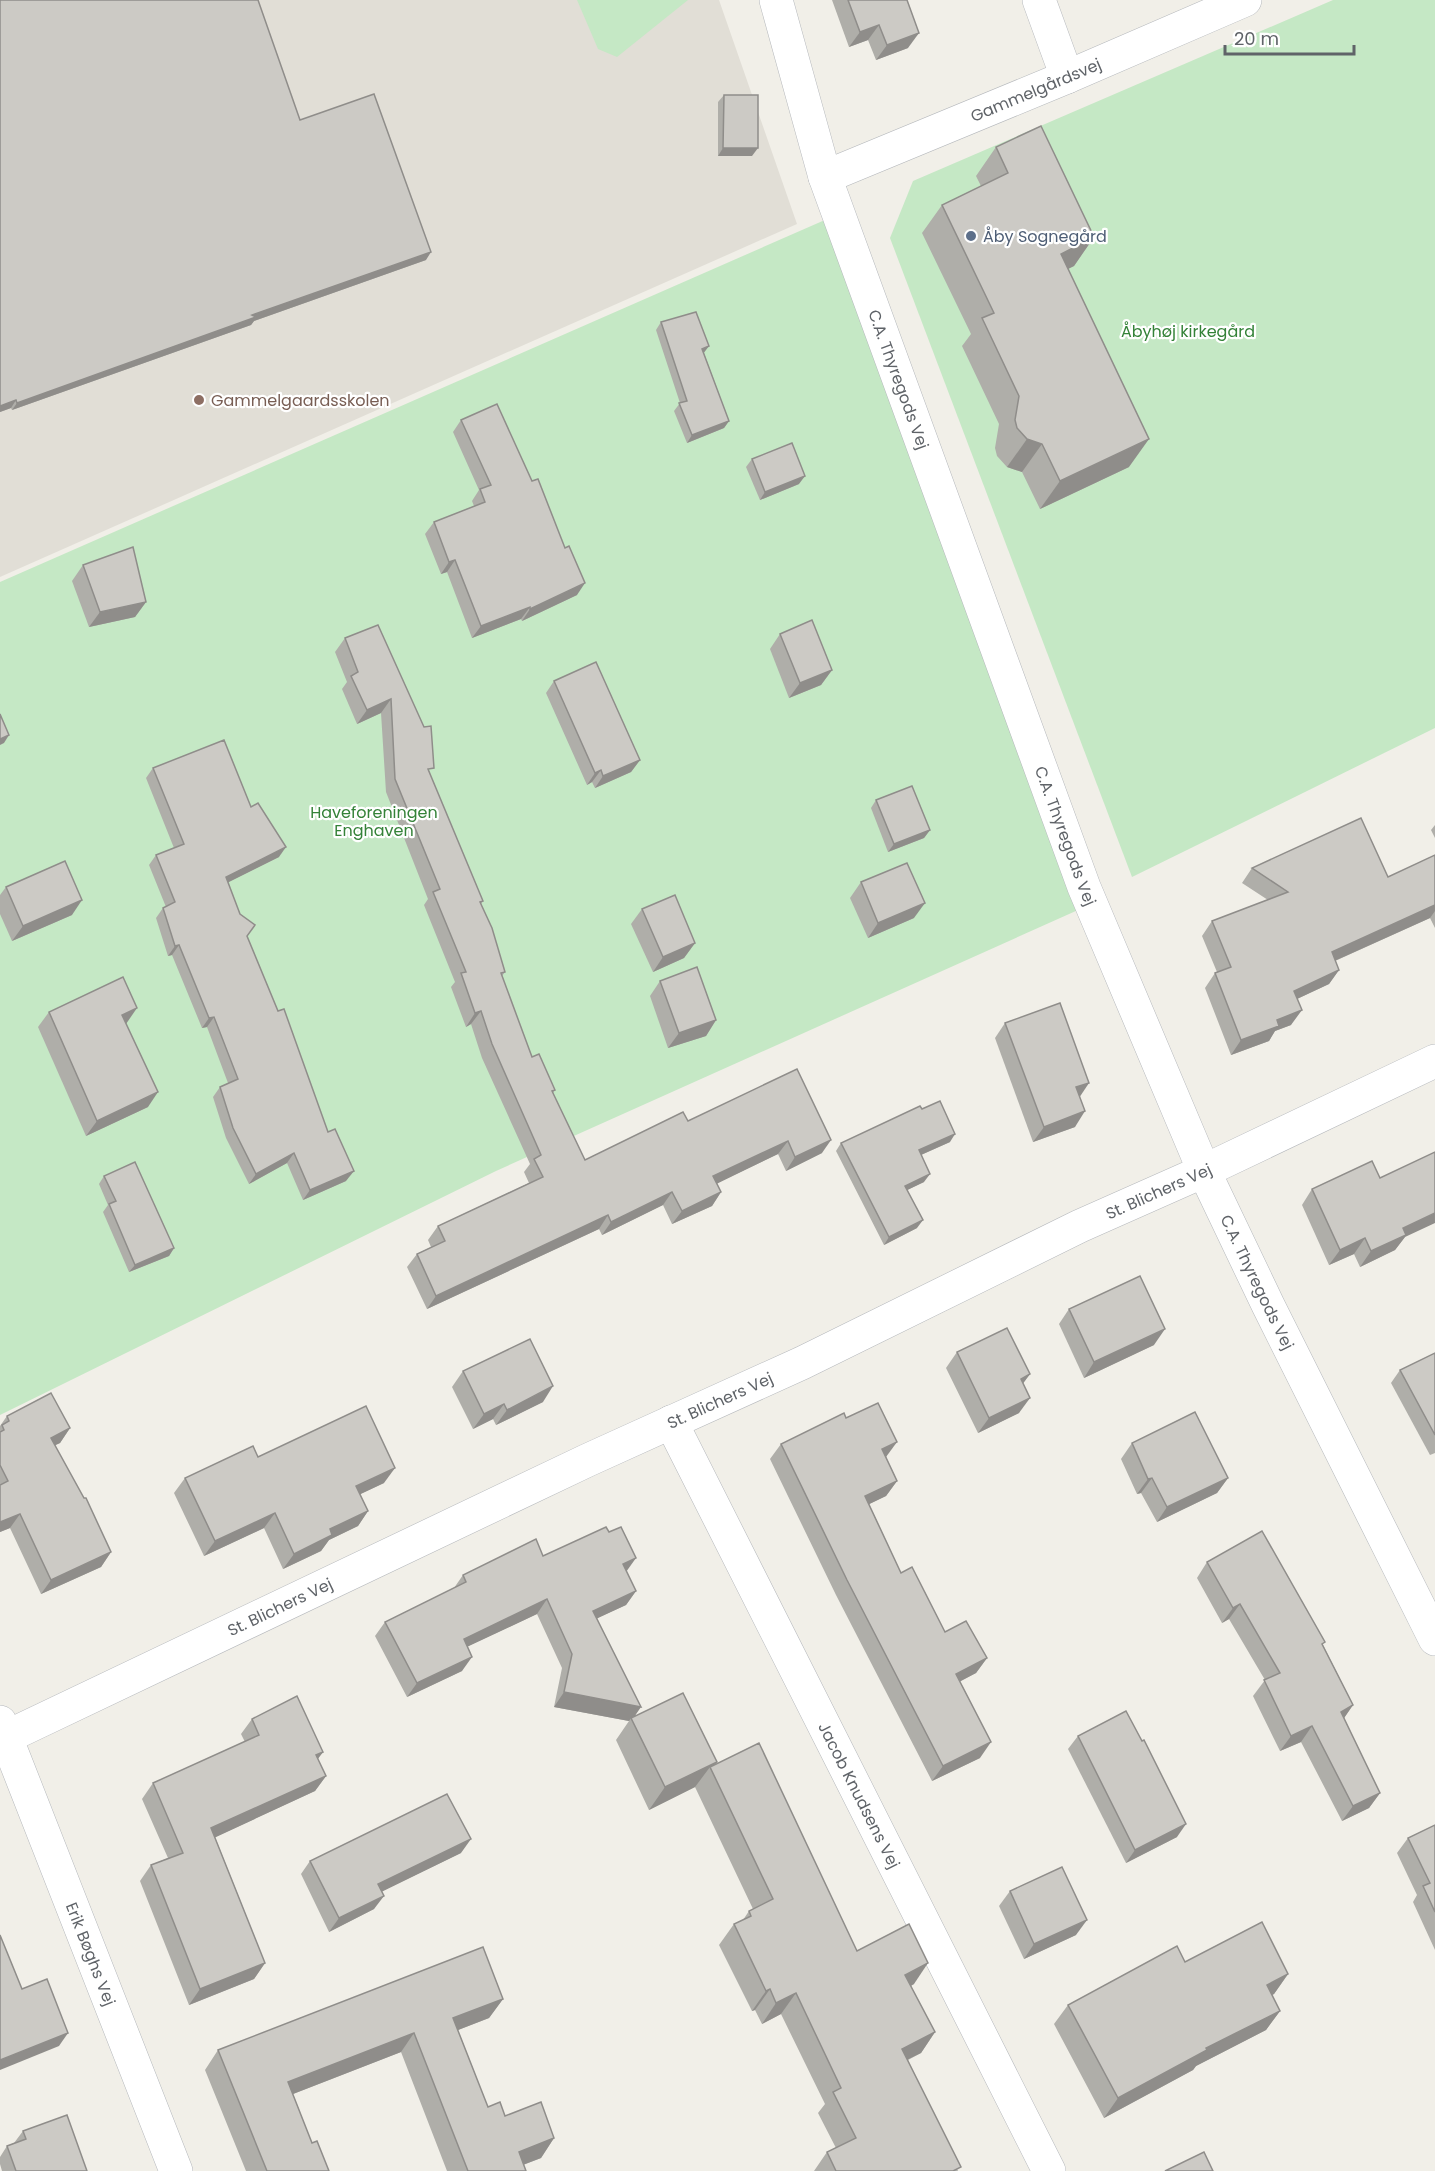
<svg xmlns="http://www.w3.org/2000/svg" width="1435" height="2171" viewBox="0 0 1435 2171" font-family="Poppins,sans-serif">
	<style>
		.education { fill: #e1ded6 }
		.green { fill: #c5e8c5 }
		.lines { fill: none; stroke-linecap: round; stroke-linejoin: round }
		.street-casing { stroke: #b5b8bc; stroke-width: 34 }
		.street { stroke: #fff; stroke-width: 33 }
		.wall { fill: #afaea9 }
		.shaded-wall { fill: #8f8d8a }
		.building { fill: #cccac5; stroke: #8f8d8a; stroke-width: 1.5 }
		.service-dot { fill: #5c6f8a; stroke: #fff; stroke-width: 2 }
		.education-dot { fill: #8d6e63; stroke: #fff; stroke-width: 2 }
		.labels { text-anchor: middle; stroke-width: 4.5; stroke-linejoin: round; paint-order: stroke }
		.street-label { font-size: 16px; fill: #5f6368; stroke: #fff }
		.service-label { font-size: 16px; fill: #4e5e75; stroke: #fff; text-anchor: start }
		.park-label { font-size: 16px; fill: #348238; stroke: #fff }
		.education-label { font-size: 16px; fill: #785e54; stroke: #fff; text-anchor: start }
	</style>
	<rect width="100%" height="100%" fill="#f1efe8"/>
	<path class="education" d="M0 0H719L797 224 0 577Z"/>
	<g class="green">
		<path d="M577 0H688L617 57 598 49Z"/>
		<path d="M1333 0H1435V728L1132 877 890 238 913 181Z"/>
		<path d="M834 216 1087 906 496 1171 0 1415V582Z"/>
	</g>
	<g class="lines">
		<defs>
			<g id="street">
				<path id="s1" d="M776 0 825 177 1084 887 1204 1171 1268 1305 1435 1639"/>
				<path d="M1039 0 1067 77"/>
				<path id="s2" d="M825 177 1067 77 1245 0"/>
				<path id="s3" d="M671 1422 1049 2171"/>
				<path id="s4" d="M0 1722 176 2171"/>
				<path id="s5" d="M0 1740 588 1460 802 1363 1080 1226 1204 1171 1435 1061"/>
			</g>
		</defs>
		<use href="#street" class="street-casing"/>
		<use href="#street" class="street"/>
	</g>
	<g class="wall">
		<path d="M0 0 300 120 426 260 254 321 251 325 12 410 11 408 0 412Z"/>
		<path d="M832 0H907L908 48 876 60 868 40 849 47Z"/>
		<path d="M724 95 752 156H718V102Z"/>
		<path d="M996 147 1094 237 1074 266 1068 269 1129 467 1040 509 1022 472 1007 467 997 456 995 448 999 424 962 346 971 334 922 233 942 205 981 186 976 176Z"/>
		<path d="M661 322 704 353 729 421 724 428 687 443 674 411 680 403 656 330Z"/>
		<path d="M461 420 577 595 522 621 521 619 472 638 447 572 441 574 425 534 434 522 474 506 472 501 479 490 453 432Z"/>
		<path d="M752 459 799 484 760 500 746 467Z"/>
		<path d="M83 565 146 602 135 617 89 627 72 581Z"/>
		<path d="M378 625 430 774 483 901 481 904 505 972 502 976 532 1057 555 1090 553 1093 585 1160 688 1121 797 1069 822 1153 786 1171 778 1154 717 1183 721 1192 712 1206 672 1224 663 1205 602 1235 599 1229 427 1309 407 1267 417 1254 431 1247 428 1240 438 1226 529 1183 524 1172 530 1164 482 1058 471 1024 466 1027 451 987 455 982 424 905 428 899 386 792 381 713 357 724 342 689 347 682 335 652 345 638Z"/>
		<path d="M780 634 832 670 821 685 789 698 770 649Z"/>
		<path d="M554 681 640 760 631 772 595 788 592 782 587 785 546 693Z"/>
		<path d="M153 768 251 807 279 857 228 882 247 936 328 1132 346 1181 303 1200 287 1163 249 1184 226 1138 213 1097 220 1087 228 1083 207 1027 202 1028 172 955 168 956 156 918 163 908 166 907 149 865 156 855 174 848 146 778Z"/>
		<path d="M876 800 930 830 924 838 888 852 871 808Z"/>
		<path d="M1435 825V838L1431 830Z"/>
		<path d="M1435 855V928L1430 918 1335 961 1339 970 1329 984 1297 999 1291 1025 1275 1031 1269 1041 1231 1055 1205 988 1215 973 1217 972 1202 936 1212 921 1268 900 1242 883 1252 868 1388 877Z"/>
		<path d="M861 882 914 918 868 938 850 898Z"/>
		<path d="M6 887 72 915 12 941 0 914V895Z"/>
		<path d="M642 909 695 943 684 958 653 972 631 924Z"/>
		<path d="M660 981 716 1020 706 1036 668 1048 650 996Z"/>
		<path d="M49 1012 126 1024 148 1107 86 1136 38 1027Z"/>
		<path d="M1005 1023 1080 1096 1075 1127 1033 1142 995 1038Z"/>
		<path d="M922 1109 950 1142 921 1155 924 1182 907 1190 917 1228 884 1245 836 1151 841 1143Z"/>
		<path d="M104 1176 174 1248 169 1256 129 1272 103 1212 108 1205 99 1184Z"/>
		<path d="M1380 1178 1405 1237 1395 1250 1360 1267 1354 1254 1329 1265 1302 1205 1312 1189Z"/>
		<path d="M1069 1309 1154 1345 1084 1378 1059 1324Z"/>
		<path d="M957 1352 1030 1374 1023 1383 1019 1413 978 1433 946 1368Z"/>
		<path d="M1435 1353V1453L1430 1455 1391 1383 1400 1370Z"/>
		<path d="M463 1371 543 1402 496 1425 493 1419 473 1429 452 1387Z"/>
		<path d="M7 1416 70 1428 60 1443 55 1445 111 1552 101 1567 41 1594 10 1528 0 1532V1426Z"/>
		<path d="M846 1418 886 1457 897 1481 886 1496 869 1504 901 1573 945 1632 987 1658 976 1673 960 1681 980 1758 932 1781 836 1595 770 1459 781 1444Z"/>
		<path d="M1132 1443 1228 1478 1217 1493 1157 1522 1141 1493 1137 1494 1121 1459Z"/>
		<path d="M258 1457 384 1483 360 1494 368 1511 358 1526 329 1540 321 1551 283 1569 264 1528 204 1556 174 1493 185 1478Z"/>
		<path d="M543 1556 626 1571 636 1591 626 1605 597 1618 636 1716 716 1764 857 1951 914 1984 911 1986 935 2032 921 2053 908 2060 958 2171H814L827 2152 836 2148 818 2113 825 2104 781 2014 762 2024 755 2010 752 2011 719 1945 734 1924 743 1920 749 1911 753 1909 695 1787 649 1810 616 1740 629 1721 554 1707 562 1668 537 1614 468 1646 462 1671 407 1697 375 1636 385 1622 454 1588 463 1575Z"/>
		<path d="M1207 1562 1323 1645 1353 1705 1344 1718 1380 1793 1369 1808 1342 1821 1301 1742 1280 1751 1253 1696 1265 1680 1229 1619 1222 1623 1197 1578Z"/>
		<path d="M252 1719 323 1752 317 1759 326 1776 315 1791 215 1837 265 1963 254 1979 189 2005 140 1881 151 1865 168 1858 142 1799 153 1783 245 1742 241 1734Z"/>
		<path d="M1078 1736 1177 1837 1126 1863 1068 1749Z"/>
		<path d="M1435 1825V1950L1413 1902 1417 1895 1397 1853 1408 1838Z"/>
		<path d="M461 1853 382 1891 374 1909 329 1932 301 1874 310 1861Z"/>
		<path d="M1010 1891 1076 1935 1024 1959 999 1906Z"/>
		<path d="M1185 1962 1288 1974 1274 1994 1272 1995 1280 2011 1266 2030 1196 2066 1193 2070 1104 2118 1054 2024 1068 2005Z"/>
		<path d="M503 1999 489 2018 458 2030 488 2107 505 2116 554 2138 541 2158 523 2165 526 2171H447L401 2052 293 2094 312 2143 329 2171H246L205 2070 218 2050Z"/>
		<path d="M23 2131 87 2171H2L0 2164V2157L7 2146 14 2143Z"/>
	</g>
	<g class="shaded-wall">
		<path d="M879 25 868 40 849 47 860 32Z"/>
		<path d="M919 33 908 48 876 60 887 45Z"/>
		<path d="M723 148H758L752 156H718Z"/>
		<path d="M1094 237 1074 266 1041 282 1061 254Z"/>
		<path d="M431 252 426 260 254 321 251 325 12 410 17 403 252 315Z"/>
		<path d="M709 346 703 354 702 349Z"/>
		<path d="M16 400 11 408 0 412V406Z"/>
		<path d="M729 421 724 428 687 443 692 435Z"/>
		<path d="M1027 439 1042 444 1022 472 1007 467Z"/>
		<path d="M1149 439 1129 467 1040 509 1060 481Z"/>
		<path d="M805 476 799 484 760 500 765 492Z"/>
		<path d="M455 560 447 572 441 574 449 562Z"/>
		<path d="M585 583 577 595 522 621 530 609Z"/>
		<path d="M146 602 135 617 89 627 100 612Z"/>
		<path d="M530 607 521 619 472 638 481 626Z"/>
		<path d="M832 670 821 685 789 698 800 683Z"/>
		<path d="M391 699 381 713 357 724 367 710Z"/>
		<path d="M9 735 4 743 0 745V739Z"/>
		<path d="M640 760 631 772 595 788 603 776Z"/>
		<path d="M601 770 592 782 587 785 595 773Z"/>
		<path d="M930 830 924 838 888 852 894 844Z"/>
		<path d="M286 847 279 857 219 887 226 877Z"/>
		<path d="M82 900 72 915 12 941 23 926Z"/>
		<path d="M925 903 914 918 868 938 878 923Z"/>
		<path d="M1435 905V911L1430 918 1321 967 1332 952Z"/>
		<path d="M695 943 684 958 653 972 663 957Z"/>
		<path d="M179 945 172 955 168 956 175 946Z"/>
		<path d="M1339 970 1329 984 1284 1005 1294 991Z"/>
		<path d="M137 1008 126 1024 122 1015Z"/>
		<path d="M1302 1010 1291 1025 1275 1031 1269 1041 1231 1055 1241 1040 1277 1020Z"/>
		<path d="M481 1011 471 1024 466 1027 475 1013Z"/>
		<path d="M214 1017 207 1027 202 1028 209 1018Z"/>
		<path d="M716 1020 706 1036 668 1048 679 1033Z"/>
		<path d="M1089 1083 1079 1098 1076 1087Z"/>
		<path d="M158 1092 148 1107 86 1136 97 1121Z"/>
		<path d="M1085 1111 1075 1127 1033 1142 1044 1127Z"/>
		<path d="M955 1134 950 1142 914 1158 919 1150Z"/>
		<path d="M831 1140 822 1153 786 1171 795 1157Z"/>
		<path d="M788 1141 778 1154 704 1190 713 1176Z"/>
		<path d="M294 1153 287 1163 249 1184 256 1174Z"/>
		<path d="M354 1171 346 1181 303 1200 310 1190Z"/>
		<path d="M930 1174 924 1182 899 1194 905 1186Z"/>
		<path d="M672 1192 663 1205 602 1235 611 1222Z"/>
		<path d="M721 1192 712 1206 672 1224 682 1211Z"/>
		<path d="M1435 1213V1223L1405 1237 1395 1250 1360 1267 1371 1251 1403 1228Z"/>
		<path d="M608 1215 599 1229 427 1309 436 1296Z"/>
		<path d="M923 1220 917 1228 884 1245 889 1237Z"/>
		<path d="M1365 1238 1354 1254 1329 1265 1340 1250Z"/>
		<path d="M174 1248 169 1256 129 1272 135 1265Z"/>
		<path d="M1165 1329 1154 1345 1084 1378 1094 1362Z"/>
		<path d="M1030 1374 1019 1389 1021 1379Z"/>
		<path d="M553 1386 543 1402 496 1425 507 1410Z"/>
		<path d="M1030 1398 1019 1413 978 1433 989 1418Z"/>
		<path d="M504 1404 493 1419 473 1429 484 1414Z"/>
		<path d="M70 1428 60 1443 41 1452 51 1438Z"/>
		<path d="M897 1442 886 1457 871 1464 882 1449Z"/>
		<path d="M395 1468 384 1483 346 1501 356 1486Z"/>
		<path d="M1152 1478 1141 1493 1137 1494 1148 1479Z"/>
		<path d="M1228 1478 1217 1493 1157 1522 1167 1507Z"/>
		<path d="M897 1481 886 1496 855 1511 865 1496Z"/>
		<path d="M368 1511 358 1526 329 1540 321 1551 283 1569 294 1554 330 1529Z"/>
		<path d="M275 1513 264 1528 204 1556 215 1541Z"/>
		<path d="M20 1514 10 1528 0 1532V1522Z"/>
		<path d="M111 1552 101 1567 41 1594 51 1580Z"/>
		<path d="M636 1558 626 1572 623 1564Z"/>
		<path d="M636 1591 626 1605 583 1625 593 1611Z"/>
		<path d="M547 1599 537 1614 454 1653 464 1639Z"/>
		<path d="M1240 1604 1229 1619 1222 1623 1233 1608Z"/>
		<path d="M472 1657 462 1671 407 1697 417 1683Z"/>
		<path d="M987 1658 976 1673 946 1689 956 1674Z"/>
		<path d="M564 1692 641 1707 632 1720 631 1718 629 1721 554 1707Z"/>
		<path d="M1353 1705 1342 1721 1341 1712Z"/>
		<path d="M1312 1726 1301 1742 1280 1751 1291 1736Z"/>
		<path d="M991 1742 980 1758 932 1781 943 1766Z"/>
		<path d="M323 1752 312 1767 316 1755Z"/>
		<path d="M717 1762 711 1770 710 1767 695 1787 649 1810 665 1787Z"/>
		<path d="M326 1776 315 1791 201 1844 211 1828Z"/>
		<path d="M1380 1793 1369 1808 1342 1821 1353 1806Z"/>
		<path d="M1186 1824 1177 1837 1126 1863 1135 1850Z"/>
		<path d="M471 1839 461 1853 369 1898 378 1884Z"/>
		<path d="M384 1896 374 1909 329 1932 339 1918Z"/>
		<path d="M1087 1920 1076 1935 1024 1959 1034 1944Z"/>
		<path d="M265 1963 254 1979 189 2005 200 1989Z"/>
		<path d="M928 1963 914 1984 891 1996 905 1975Z"/>
		<path d="M1288 1974 1274 1994 1253 2005 1267 1985Z"/>
		<path d="M770 1989 755 2010 752 2011 766 1991Z"/>
		<path d="M796 1993 781 2014 762 2024 776 2003Z"/>
		<path d="M503 1999 489 2018 440 2037 453 2018Z"/>
		<path d="M1280 2011 1266 2030 1196 2066 1193 2070 1104 2118 1118 2098 1206 2048Z"/>
		<path d="M935 2032 921 2053 888 2069 902 2049Z"/>
		<path d="M68 2033 59 2046 0 2070V2060Z"/>
		<path d="M414 2033 401 2052 275 2101 288 2082Z"/>
		<path d="M554 2138 541 2158 507 2171 519 2152Z"/>
	</g>
	<g class="building">
		<path d="M0 0H258L300 120 374 94 431 252 252 315 256 317 17 403 16 400 0 406Z"/>
		<path d="M848 0H907L919 33 887 45 879 25 860 32Z"/>
		<path d="M724 95H758V148H723Z"/>
		<path d="M1041 126 1094 237 1061 254 1149 439 1060 481 1042 444 1027 439 1017 428 1015 420 1019 396 982 318 994 313 942 205 1008 173 996 147Z"/>
		<path d="M696 312 709 346 702 349 729 421 692 435 679 403 687 401 661 322Z"/>
		<path d="M497 404 532 481 538 479 565 548 569 546 585 583 530 609V607L481 626 455 560 449 562 434 522 485 502 480 489 491 485 461 420Z"/>
		<path d="M792 443 805 476 765 492 752 459Z"/>
		<path d="M133 547 146 602 100 612 83 565Z"/>
		<path d="M812 620 832 670 800 683 780 634Z"/>
		<path d="M378 625 424 727 431 726 434 768 428 769 483 901 480 902 492 928 505 972 501 973 532 1057 539 1054 555 1090 552 1091 585 1160 683 1112 688 1121 797 1069 831 1140 795 1157 788 1141 713 1176 721 1192 682 1211 672 1192 611 1222 608 1215 436 1296 417 1254 445 1241 438 1226 543 1177 534 1159 541 1155 492 1044 481 1011 475 1013 461 973 466 972 433 892 440 889 395 779 391 699 367 710 351 676 358 672 345 638Z"/>
		<path d="M596 662 640 760 603 776 601 770 595 773 554 681Z"/>
		<path d="M0 714 9 735 0 739Z"/>
		<path d="M224 740 251 807 258 803 286 847 226 877 240 914 255 925 247 936 278 1011 284 1009 328 1132 335 1129 354 1171 310 1190 294 1153 256 1174 233 1128 220 1087 238 1079 214 1017 209 1018 179 945 175 946 163 908 175 902 156 855 184 844 153 768Z"/>
		<path d="M912 786 930 830 894 844 876 800Z"/>
		<path d="M1361 818 1388 877 1435 855V905L1332 952 1339 970 1294 991 1302 1010 1277 1020 1279 1026 1241 1040 1215 973 1231 967 1212 921 1288 892 1252 868Z"/>
		<path d="M65 861 82 900 23 926 6 887Z"/>
		<path d="M907 863 925 903 878 923 861 882Z"/>
		<path d="M675 895 695 943 663 957 642 909Z"/>
		<path d="M697 967 716 1020 679 1033 660 981Z"/>
		<path d="M123 977 137 1008 122 1015 158 1092 97 1121 49 1012Z"/>
		<path d="M1060 1003 1089 1083 1076 1087 1085 1111 1044 1127 1005 1023Z"/>
		<path d="M940 1101 955 1134 919 1150 930 1174 905 1186 923 1220 889 1237 841 1143 920 1106 922 1109Z"/>
		<path d="M1435 1152V1213L1403 1228 1406 1235 1371 1251 1365 1238 1340 1250 1312 1189 1372 1161 1380 1178Z"/>
		<path d="M135 1162 174 1248 135 1265 109 1204 116 1201 104 1176Z"/>
		<path d="M1140 1276 1165 1329 1094 1362 1069 1309Z"/>
		<path d="M1007 1328 1030 1374 1021 1379 1030 1398 989 1418 957 1352Z"/>
		<path d="M530 1339 553 1386 507 1410 504 1404 484 1414 463 1371Z"/>
		<path d="M1435 1353V1435L1400 1370Z"/>
		<path d="M51 1393 70 1428 51 1438 84 1498H86L111 1552 51 1580 20 1514 0 1522V1485L8 1481 0 1465V1432L4 1430 2 1425 9 1421 7 1416Z"/>
		<path d="M878 1403 897 1442 882 1449 897 1481 865 1496 901 1573 912 1567 945 1632 966 1621 987 1658 956 1674 991 1742 943 1766 847 1580 781 1444 844 1413 846 1418Z"/>
		<path d="M366 1406 395 1468 356 1486 368 1511 330 1529 332 1535 294 1554 275 1513 215 1541 185 1478 253 1446 258 1457Z"/>
		<path d="M1195 1412 1228 1478 1167 1507 1152 1478 1148 1479 1132 1443Z"/>
		<path d="M606 1527 609 1532 621 1527 636 1558 623 1564 636 1591 593 1611 641 1707 564 1692 572 1654 547 1599 464 1639 472 1657 417 1683 385 1622 466 1582 463 1575 536 1539 543 1556Z"/>
		<path d="M1262 1531 1325 1642 1322 1644 1353 1705 1341 1712 1380 1793 1353 1806 1312 1726 1291 1736 1264 1680 1280 1673 1240 1604 1233 1608 1207 1562Z"/>
		<path d="M683 1693 717 1762 665 1787 631 1718Z"/>
		<path d="M297 1696 323 1752 316 1755 326 1776 211 1828 265 1963 200 1989 151 1865 183 1853 153 1783 259 1735 252 1719Z"/>
		<path d="M1126 1711 1142 1741 1144 1740 1186 1824 1135 1850 1078 1736Z"/>
		<path d="M759 1743 857 1951 909 1924 928 1963 905 1975 935 2032 902 2049 961 2167 953 2171H836L827 2152 856 2138 833 2092 841 2088 796 1993 776 2003 770 1989 766 1991 734 1924 751 1916 749 1911 773 1899 710 1767Z"/>
		<path d="M447 1794 471 1839 378 1884 384 1896 339 1918 310 1861Z"/>
		<path d="M1435 1825V1912L1423 1886 1430 1883 1408 1838Z"/>
		<path d="M1062 1867 1087 1920 1034 1944 1010 1891Z"/>
		<path d="M1262 1922 1288 1974 1267 1985 1280 2011 1206 2048 1207 2050 1118 2098 1068 2005 1177 1946 1185 1962Z"/>
		<path d="M0 1935 22 1989 47 1979 68 2033 0 2060Z"/>
		<path d="M483 1947 503 1999 453 2018 488 2107 500 2102 505 2116 541 2102 554 2138 519 2152 526 2171H468L414 2033 288 2082 312 2143 317 2141 329 2171H267L218 2050Z"/>
		<path d="M67 2115 87 2171H16L7 2146 26 2139 23 2131Z"/>
		<path d="M1204 2152 1213 2171H1165Z"/>
	</g>
	<circle class="service-dot" cx="971" cy="236" r="6"/>
	<circle class="education-dot" cx="199" cy="400" r="6"/>
	<g class="labels">
		<g class="street-label">
			<text dy="6" stroke="none"><textPath href="#s2" startOffset="228">Gammelgårdsvej</textPath></text>
			<text dy="6" stroke="none"><textPath href="#s1" startOffset="399">C.A. Thyregods Vej</textPath></text>
			<text dy="6" stroke="none"><textPath href="#s1" startOffset="885">C.A. Thyregods Vej</textPath></text>
			<text dy="6" stroke="none"><textPath href="#s5" startOffset="1282">St. Blichers Vej</textPath></text>
			<text dy="6" stroke="none"><textPath href="#s1" startOffset="1371">C.A. Thyregods Vej</textPath></text>
			<text dy="6" stroke="none"><textPath href="#s5" startOffset="796">St. Blichers Vej</textPath></text>
			<text dy="6" stroke="none"><textPath href="#s5" startOffset="310">St. Blichers Vej</textPath></text>
			<text dy="6" stroke="none"><textPath href="#s3" startOffset="418">Jacob Knudsens Vej</textPath></text>
			<text dy="6" stroke="none"><textPath href="#s4" startOffset="249">Erik Bøghs Vej</textPath></text>
		</g>
		<g class="service-label">
			<text x="983" y="242">Åby Sognegård</text>
		</g>
		<g class="park-label">
			<text x="1188" y="337">Åbyhøj kirkegård</text>
			<text x="374" y="818">Haveforeningen<tspan x="374" dy="18">Enghaven</tspan></text>
		</g>
		<g class="education-label">
			<text x="211" y="406">Gammelgaardsskolen</text>
		</g>
	</g>
	<path d="M1225 45v9h129v-9" fill="none" stroke="#5f6368" stroke-width="3"/>
	<text x="1234" y="45" font-size="18" fill="#5f6368" stroke="#ffffff" stroke-width="4.5" paint-order="stroke">20 m</text>
</svg>
